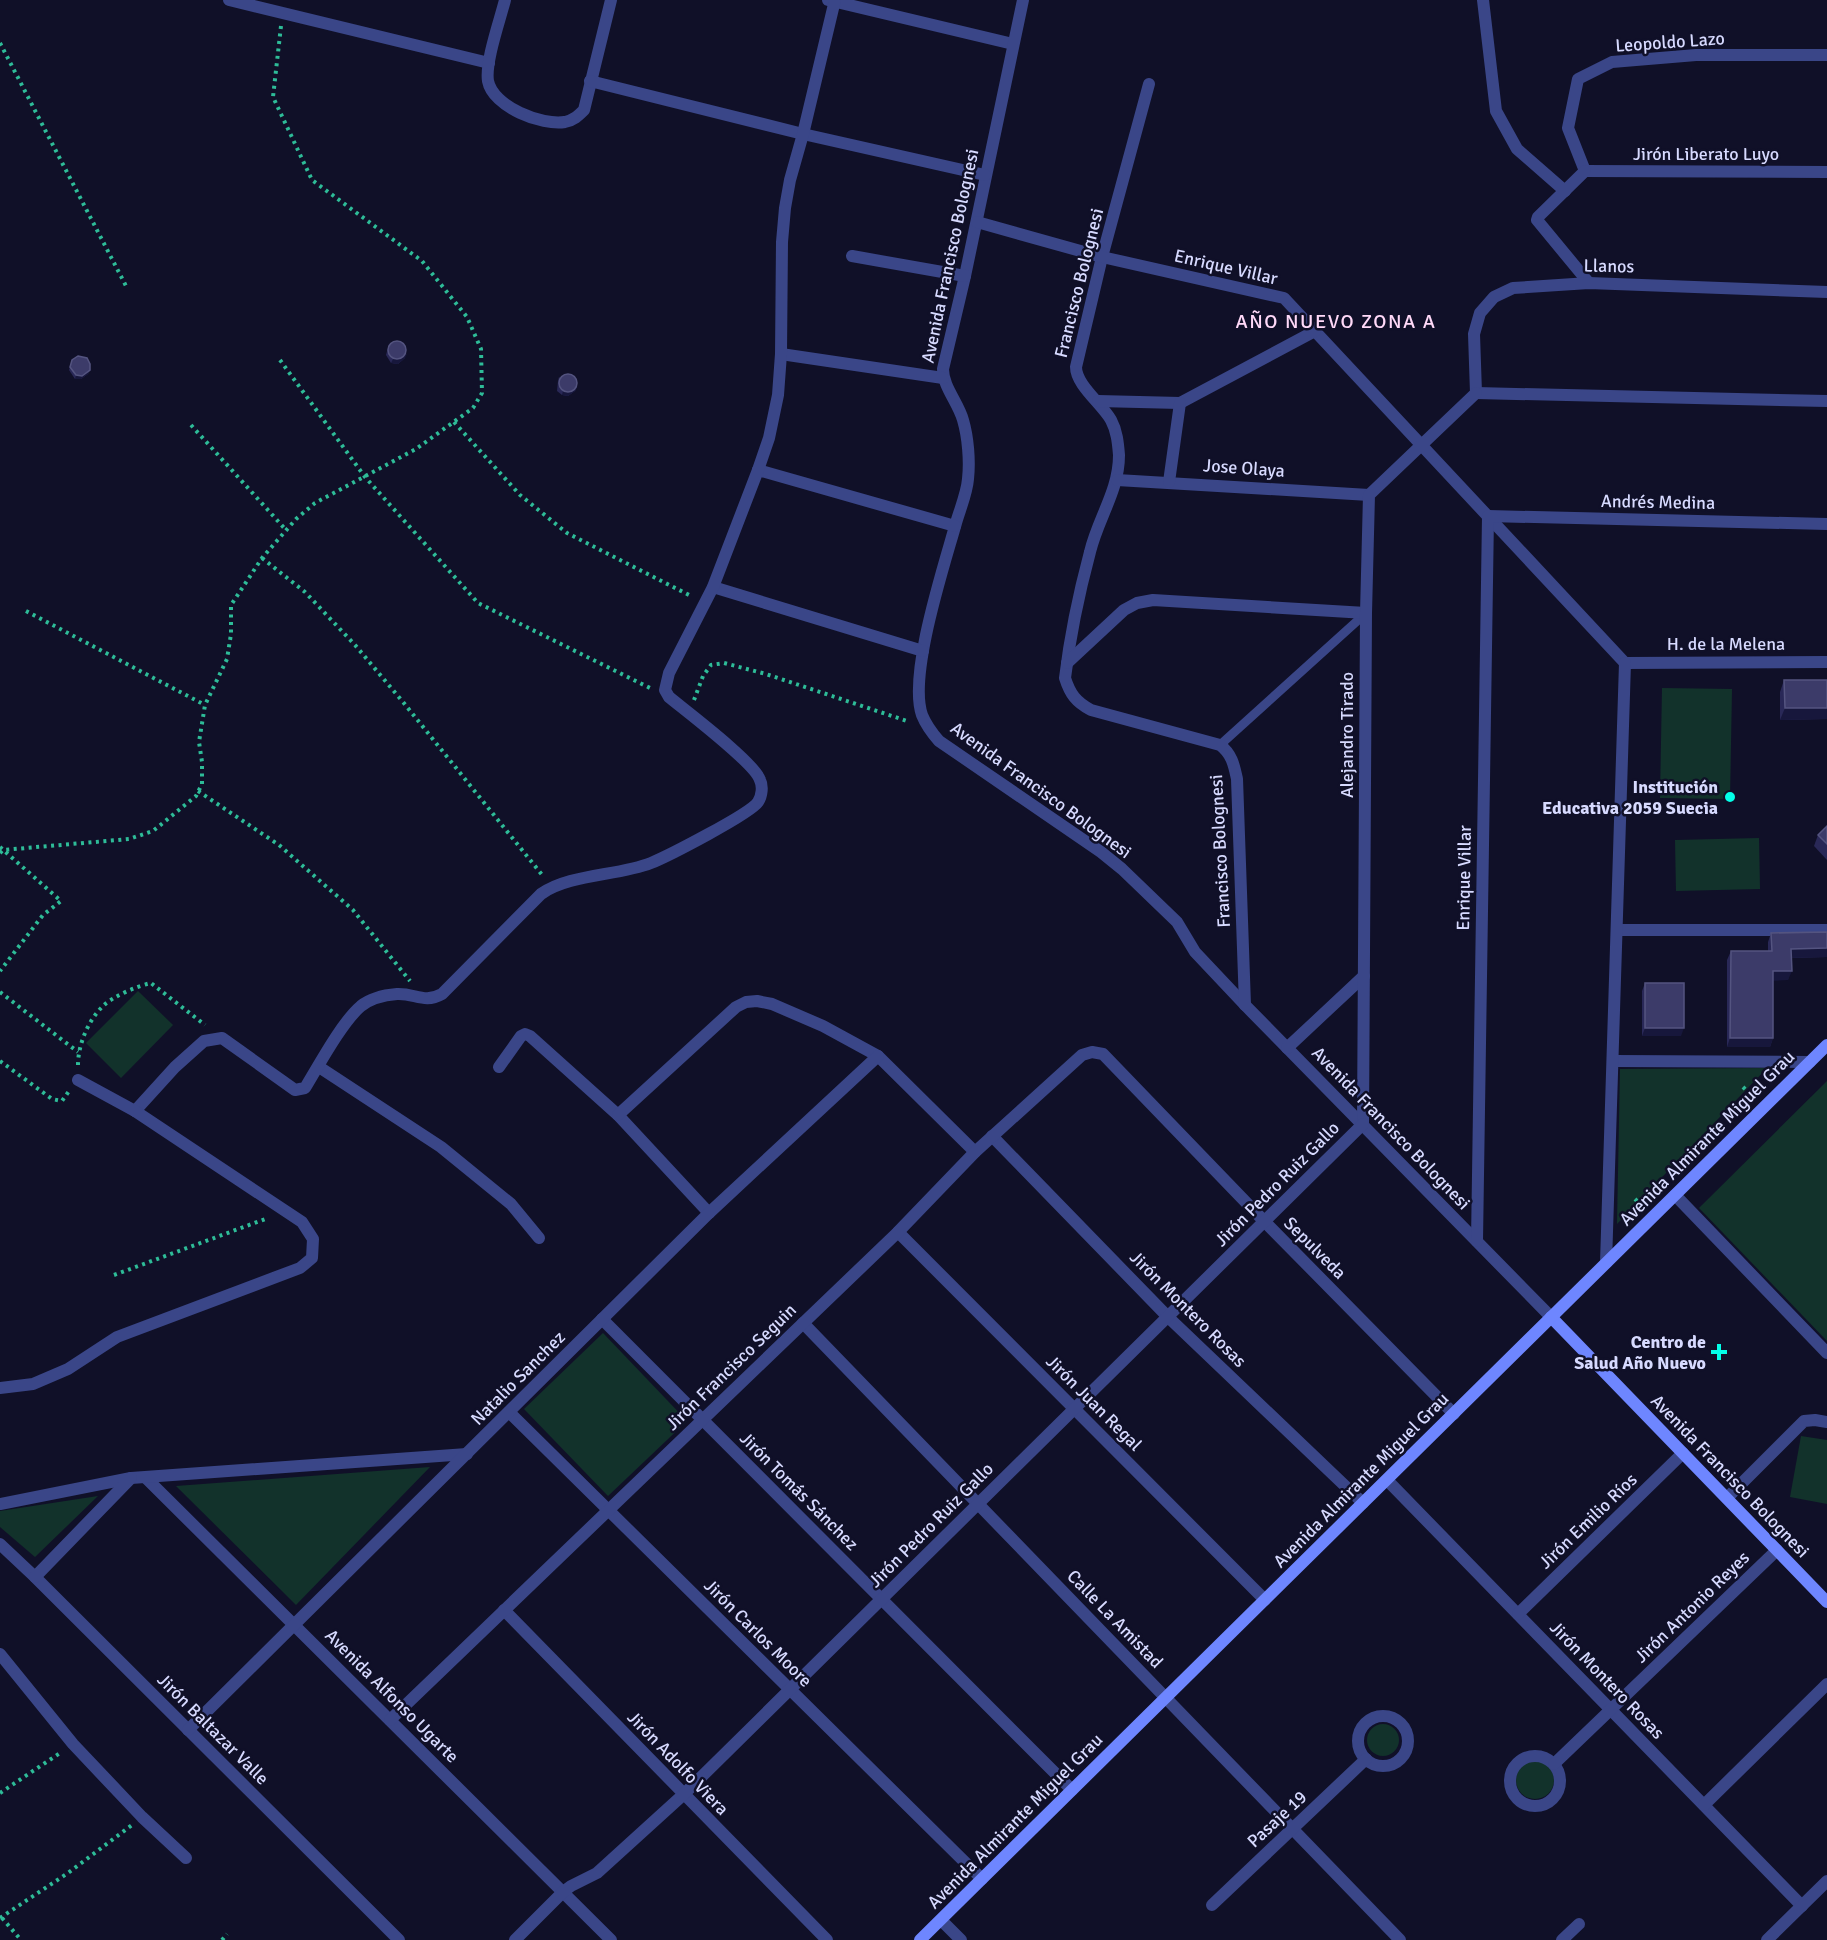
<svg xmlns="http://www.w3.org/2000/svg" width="1827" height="1940" viewBox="0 0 1827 1940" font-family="Signika,sans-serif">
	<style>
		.green { fill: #12322b }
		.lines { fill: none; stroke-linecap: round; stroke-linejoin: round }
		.path { stroke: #2ebc98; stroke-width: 4; stroke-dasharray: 3 4.5; stroke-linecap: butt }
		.lane { stroke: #3a4688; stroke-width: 9 }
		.street { stroke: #3a4688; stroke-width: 12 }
		.secondary { stroke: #6e86ff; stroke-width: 12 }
		.wall { fill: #292857 }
		.shaded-wall { fill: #17173c }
		.building { fill: #3c3b69; stroke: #545480; stroke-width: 1.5 }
		.poi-dot { fill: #03ffe8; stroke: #101028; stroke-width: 2 }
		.labels { text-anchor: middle; stroke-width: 5; stroke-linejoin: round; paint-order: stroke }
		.street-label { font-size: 18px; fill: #d7daff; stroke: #101028 }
		.poi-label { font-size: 18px; font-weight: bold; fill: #d7daff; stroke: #101028; text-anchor: end }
		.neighbourhood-label { font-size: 20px; letter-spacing: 1.5px; fill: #ffd9f8; stroke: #101028 }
	</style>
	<rect width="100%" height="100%" fill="#101028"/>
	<g class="green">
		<path d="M1662 688 1732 689 1730 799 1660 798Z"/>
		<path d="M1759 838 1760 889 1676 891 1675 840Z"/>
		<path d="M138 991 173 1025 121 1078 86 1043Z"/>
		<path d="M1767 1068 1617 1224 1620 1069Z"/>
		<path d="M1827 1081V1341L1699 1208Z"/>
		<path d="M603 1333 687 1421 608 1496 524 1409Z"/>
		<path d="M1801 1436 1827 1440V1504L1790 1497Z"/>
		<path d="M430 1467 296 1605 176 1486Z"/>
		<path d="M98 1496 35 1557 0 1527V1511Z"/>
		<circle cx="1383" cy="1740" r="16"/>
		<circle cx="1535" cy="1780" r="19"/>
	</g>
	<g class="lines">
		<g class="path">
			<path d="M0 43 126 286"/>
			<path d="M280 360 365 477 478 603 652 689"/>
			<path d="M454 422 520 495 567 533 691 596"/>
			<path d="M191 425 286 530"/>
			<path d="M262 558 305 592 355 645 403 702 543 876"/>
			<path d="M26 611 205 705"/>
			<path d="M694 700 703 676 711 665 724 663 766 674 907 721"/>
			<path d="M198 791 279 845 353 910 410 981"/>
			<path d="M0 847 61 901 43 915 0 971"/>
			<path d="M0 853 3 850 129 839 153 831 196 796 202 784V762L199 742 205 705 227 659 231 634V605L262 558 296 519 315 503 416 449 473 408 482 393 481 349 467 317 422 261 312 180 273 97 281 26"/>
			<path d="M0 992 78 1052"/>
			<path d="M0 1061 52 1099 62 1101 69 1091"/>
			<path d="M78 1065C78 1045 88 1020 104 1005 114 996 137 986 151 983L205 1025"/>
			<path d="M1743 1087 1753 1097"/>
			<path d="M1635 1199 1643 1207"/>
			<path d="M114 1275 268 1218"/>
			<path d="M0 1793 60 1753"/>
			<path d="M0 1918 68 1873 132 1825"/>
			<path d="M2 1918 21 1940"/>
			<path d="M222 1940 227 1934"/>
		</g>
		<path class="lane" d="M1220 745 1366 613"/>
		<g class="street">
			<path d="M229 0 489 63"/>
			<path d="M505 0C500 20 485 62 488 81 493 107 542 126 565 122 574 120 578 116 584 110L611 0"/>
			<path d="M828 0 1013 44"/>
			<path d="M1023 0 965 276 943 369C943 387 958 402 963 420 968 437 970 461 968 479 967 493 960 509 956 523 944 566 908 675 922 715 926 725 932 733 939 741L1101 852 1122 869 1177 922 1195 952 1245 1005 1551 1317"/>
			<path d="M1483 0 1496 111 1517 149 1565 191"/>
			<path d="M590 81 803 134 985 175"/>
			<path d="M1149 84 1102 257 1076 367C1076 385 1102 404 1111 420 1117 431 1118 443 1119 455 1119 491 1098 518 1090 552 1079 593 1070 636 1065 678 1070 694 1076 702 1091 710L1220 745C1232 754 1234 765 1237 779L1245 1005"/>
			<path d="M1585 171 1568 128 1578 79 1612 62 1696 55H1827"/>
			<path d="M1585 171 1827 172"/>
			<path d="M1585 171 1538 217 1537 220 1589 283"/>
			<path d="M977 222 1102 257 1284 298 1625 663"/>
			<path d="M852 256 965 276"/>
			<path d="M781 354 943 378"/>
			<path d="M1476 393 1474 334 1480 313 1494 297 1513 288 1589 283 1827 292"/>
			<path d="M1476 393 1827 401"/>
			<path d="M1098 401 1180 403 1315 331"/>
			<path d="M758 470 955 526"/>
			<path d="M1117 480 1369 495"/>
			<path d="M1169 482 1180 403"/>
			<path d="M713 587 923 651"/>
			<path d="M1067 663 1124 610 1137 603 1153 600 1366 613"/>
			<path d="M1625 663 1827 662"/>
			<path d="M1617 930H1827"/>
			<path d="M1287 1048 1364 976"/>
			<path d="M1613 1061 1810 1062"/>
			<path d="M319 1067 441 1147 511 1204 539 1238"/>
			<path d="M499 1067 521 1036 525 1034 530 1036 618 1115 709 1213"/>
			<path d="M135 1111 175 1067 204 1041 222 1038 295 1090 305 1088C319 1065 342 1022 361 1006 371 998 385 995 397 994 415 993 424 1004 442 994L541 894C569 874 618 876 651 863 668 856 750 814 758 802 762 796 763 786 760 780 755 763 686 711 669 697L665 690 669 673 713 587 758 470 769 438 778 395 781 354 782 242 785 208 790 180 803 134 835 0"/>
			<path d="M618 1115 736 1007 746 1002 757 1001 772 1004 823 1026 878 1056 975 1152"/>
			<path d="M1363 1124 1366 613 1369 495 1476 393"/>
			<path d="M992 1136 1168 1317 1363 1503"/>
			<path d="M1675 1195 1827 1353"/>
			<path d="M898 1232 1265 1600"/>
			<path d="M1477 1241 1488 516 1827 524"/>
			<path d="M1606 1263 1625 663"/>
			<path d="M602 1319 1072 1790"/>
			<path d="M803 1323 1400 1940"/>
			<path d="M0 1388 33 1384 68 1369 117 1337 300 1268 312 1258 313 1239 302 1222 135 1111 78 1080"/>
			<path d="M509 1412 982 1879"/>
			<path d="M146 1478 611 1940"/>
			<path d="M1387 1480 1802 1906"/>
			<path d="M1727 1498 1804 1421 1815 1420 1827 1422"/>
			<path d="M0 1504 131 1478 467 1454"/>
			<path d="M0 1544 35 1577 399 1940"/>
			<path d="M35 1577 131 1478"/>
			<path d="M504 1610 827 1940"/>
			<path d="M1518 1614 1683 1453"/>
			<path d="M0 1654 73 1744 142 1817 186 1858"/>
			<circle cx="1383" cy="1741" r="25"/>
			<path d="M390 1720 898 1232 975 1152 1082 1055 1092 1052 1103 1054 1264 1221 1454 1414"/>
			<path d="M188 1730 709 1213 878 1056"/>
			<circle cx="1535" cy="1781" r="25"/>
			<path d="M1554 1764 1777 1550"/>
			<path d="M1704 1805 1827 1684"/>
			<path d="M1212 1905 1366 1759"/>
			<path d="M941 1920 961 1940"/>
			<path d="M515 1940 563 1892 571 1886 597 1873 684 1794 1363 1124"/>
			<path d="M1562 1940 1579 1924"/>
			<path d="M1767 1940 1827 1881"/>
		</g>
		<g class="secondary">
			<path d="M1551 1317 1827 1602"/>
			<path d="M920 1940 1827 1045"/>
		</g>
	</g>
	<g class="wall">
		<path d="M389 344 405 358 398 364 391 363 386 355Z"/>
		<path d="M72 360 90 370 88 374 81 379H75L69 370Z"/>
		<path d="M559 377 577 387 575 391 568 396 562 395 557 391 558 381Z"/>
		<path d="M1784 680H1827V719L1780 720V692Z"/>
		<path d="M1827 826V860L1814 846 1818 835Z"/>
		<path d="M1827 932V957L1792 958 1788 980H1773V1038L1770 1047H1727V960L1731 951H1768V942L1771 933Z"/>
		<path d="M1645 983 1681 1036H1642V991Z"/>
	</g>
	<g class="shaded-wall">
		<path d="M407 354 405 358 398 364 391 363 393 359Z"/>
		<path d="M90 370 88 374 81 379H75L76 375Z"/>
		<path d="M577 387 575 391 568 396 562 395 563 391Z"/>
		<path d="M1785 708H1827V719L1780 720Z"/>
		<path d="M1827 948V957L1788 958 1791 949Z"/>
		<path d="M1773 971H1792L1788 980 1770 981Z"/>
		<path d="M1645 1028H1684L1681 1036H1642Z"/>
		<path d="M1730 1038H1773L1770 1047H1727Z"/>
	</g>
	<g class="building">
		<circle cx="397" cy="350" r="9"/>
		<path d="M78 356 87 358 90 364V370L82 376 76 375 70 367 72 360Z"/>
		<circle cx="568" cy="383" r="9"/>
		<path d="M1784 680H1827V708H1785Z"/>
		<path d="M1827 826V844L1818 835Z"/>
		<path d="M1827 932V948L1791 949 1792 971H1773V1038H1730L1731 951H1772L1771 933Z"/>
		<rect x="1645" y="983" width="39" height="45"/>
	</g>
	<g class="poi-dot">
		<circle cx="1730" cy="797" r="6"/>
		<path d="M1716 1343h6v6h6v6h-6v6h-6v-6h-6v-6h6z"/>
	</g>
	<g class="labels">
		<g class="street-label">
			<text transform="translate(1670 42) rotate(-4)" y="6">Leopoldo Lazo</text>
			<text x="1706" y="160">Jirón Liberato Luyo</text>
			<text transform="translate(950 256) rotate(-78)" y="6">Avenida Francisco Bolognesi</text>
			<text transform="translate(1609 266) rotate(1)" y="6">Llanos</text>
			<text transform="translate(1226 267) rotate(13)" y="6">Enrique Villar</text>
			<text transform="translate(1079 283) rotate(-76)" y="6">Francisco Bolognesi</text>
			<text transform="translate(1244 468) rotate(4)" y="6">Jose Olaya</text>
			<text transform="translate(1658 502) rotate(1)" y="6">Andrés Medina</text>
			<text x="1726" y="650">H. de la Melena</text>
			<text transform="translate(1347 735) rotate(-90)" y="6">Alejandro Tirado</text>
			<text transform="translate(1041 790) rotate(36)" y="6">Avenida Francisco Bolognesi</text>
			<text transform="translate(1220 851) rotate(-93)" y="6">Francisco Bolognesi</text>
			<text transform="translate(1464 878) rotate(-89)" y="6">Enrique Villar</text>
			<text transform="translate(1391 1128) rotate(46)" y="6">Avenida Francisco Bolognesi</text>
			<text transform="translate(1707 1138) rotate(-45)" y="6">Avenida Almirante Miguel Grau</text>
			<text transform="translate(1277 1184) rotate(-45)" y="6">Jirón Pedro Ruiz Gallo</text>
			<text transform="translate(1315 1248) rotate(45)" y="6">Sepulveda</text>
			<text transform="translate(1188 1309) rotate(45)" y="6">Jirón Montero Rosas</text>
			<text transform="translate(731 1367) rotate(-44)" y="6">Jirón Francisco Seguin</text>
			<text transform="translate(518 1378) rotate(-45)" y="6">Natalio Sanchez</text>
			<text transform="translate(1094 1403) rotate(45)" y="6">Jirón Juan Regal</text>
			<text transform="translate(1730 1476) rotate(46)" y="6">Avenida Francisco Bolognesi</text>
			<text transform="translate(1361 1480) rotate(-45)" y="6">Avenida Almirante Miguel Grau</text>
			<text transform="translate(799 1491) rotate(45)" y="6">Jirón Tomás Sánchez</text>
			<text transform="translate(1588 1521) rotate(-44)" y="6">Jirón Emilio Ríos</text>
			<text transform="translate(931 1525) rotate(-45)" y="6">Jirón Pedro Ruiz Gallo</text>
			<text transform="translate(1692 1607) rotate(-44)" y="6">Jirón Antonio Reyes</text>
			<text transform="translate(1115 1619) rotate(46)" y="6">Calle La Amistad</text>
			<text transform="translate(758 1633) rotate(45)" y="6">Jirón Carlos Moore</text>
			<text transform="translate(1607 1680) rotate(46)" y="6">Jirón Montero Rosas</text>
			<text transform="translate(392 1696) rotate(45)" y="6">Avenida Alfonso Ugarte</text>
			<text transform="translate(213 1729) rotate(45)" y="6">Jirón Baltazar Valle</text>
			<text transform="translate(678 1763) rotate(46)" y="6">Jirón Adolfo Viera</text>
			<text transform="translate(1277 1819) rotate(-43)" y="6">Pasaje 19</text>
			<text transform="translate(1015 1821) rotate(-45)" y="6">Avenida Almirante Miguel Grau</text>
		</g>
		<g class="poi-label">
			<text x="1718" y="793">Institución<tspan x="1718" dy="21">Educativa 2059 Suecia</tspan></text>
			<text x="1706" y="1348">Centro de<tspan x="1706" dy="21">Salud Año Nuevo</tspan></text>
		</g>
		<g class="neighbourhood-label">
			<text x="1336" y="328">AÑO NUEVO ZONA A</text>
		</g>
	</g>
</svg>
